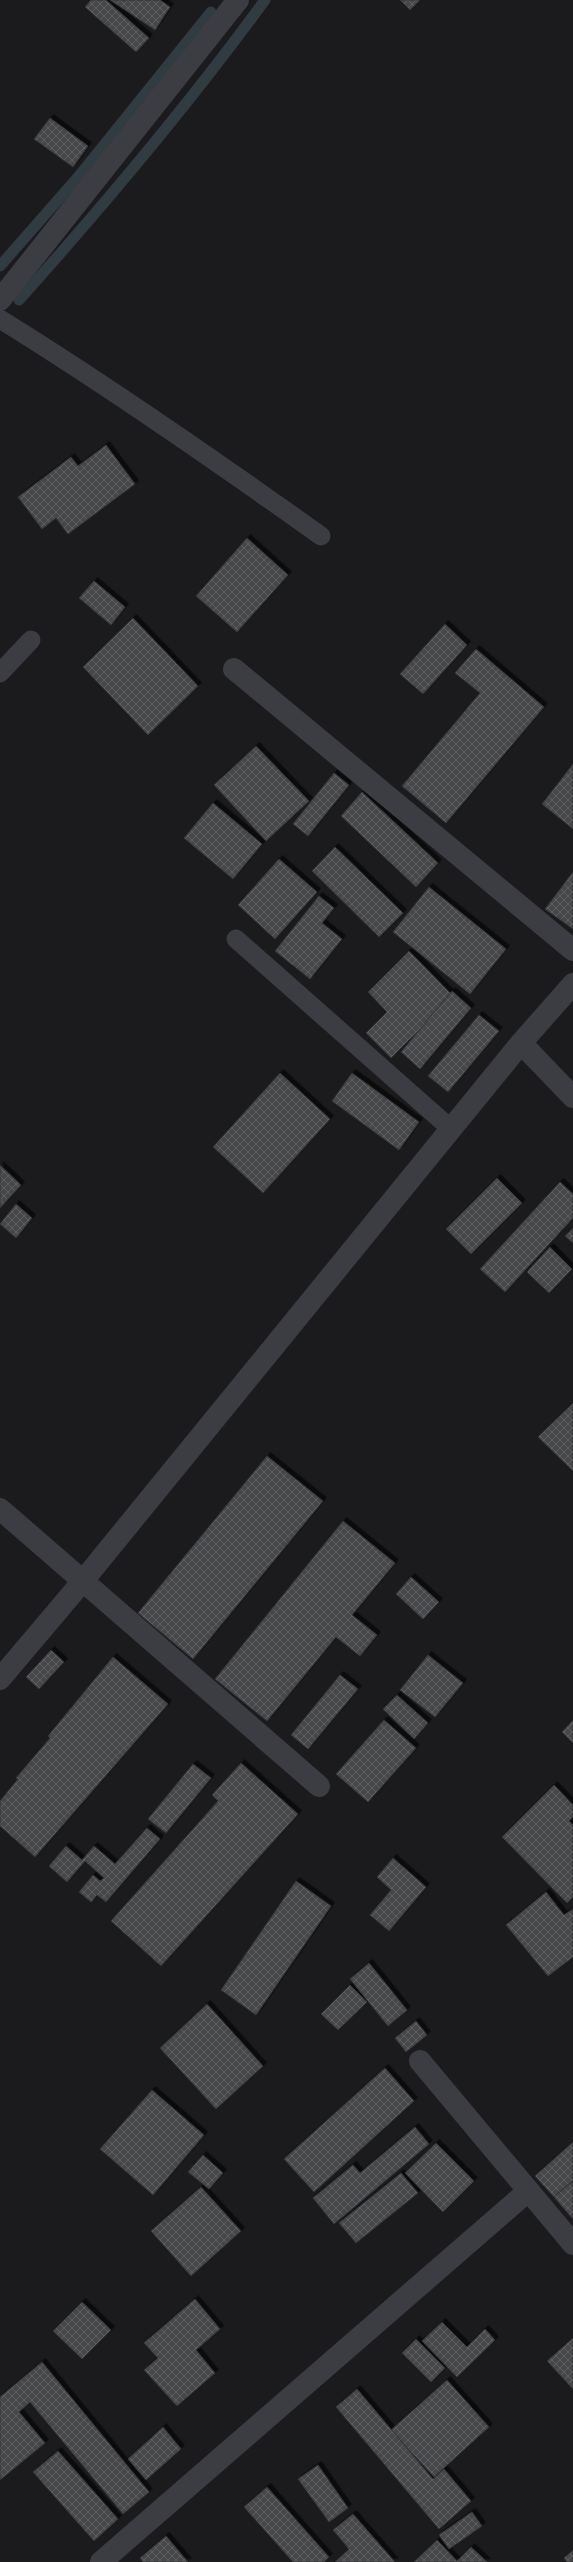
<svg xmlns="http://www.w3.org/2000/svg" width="573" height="2562" viewBox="0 0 573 2562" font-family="'Sofia Sans Condensed',sans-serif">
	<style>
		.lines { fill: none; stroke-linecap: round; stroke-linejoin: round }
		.stream { stroke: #303b42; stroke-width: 11 }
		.building { fill: url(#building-cross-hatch); stroke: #353539; filter: url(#shadow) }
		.service { stroke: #3c3d42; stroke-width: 19 }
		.minor { stroke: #3c3d42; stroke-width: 22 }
	</style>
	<defs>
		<pattern id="building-cross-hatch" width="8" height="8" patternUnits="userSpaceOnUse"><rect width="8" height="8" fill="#45464a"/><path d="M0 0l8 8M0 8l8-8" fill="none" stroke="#5d5e62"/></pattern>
		<filter id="shadow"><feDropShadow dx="3.5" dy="-3.5" stdDeviation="0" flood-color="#0009"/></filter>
	</defs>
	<rect width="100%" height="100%" fill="#1b1b1d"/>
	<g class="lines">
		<g class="stream">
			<path d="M0 266 79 176 211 12"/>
			<path d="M19 300C105 204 189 104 265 0"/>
		</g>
	</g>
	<g class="building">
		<path d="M91 0H106L149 38 136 52 85 7Z"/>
		<path d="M110 0H160L170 7 155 30Z"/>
		<path d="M400 0H420L410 10Z"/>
		<path d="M50 118 88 146 73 167 34 139Z"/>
		<path d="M106 445 135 484 68 534 56 518 42 529 18 497 71 457 78 466Z"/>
		<path d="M247 538 288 575 237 632 196 596Z"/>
		<path d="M94 581 125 607 111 625 79 598Z"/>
		<path d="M133 618 198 686 148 735 83 667Z"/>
		<path d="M445 624 467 645 423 694 400 674Z"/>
		<path d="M476 649 544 707 446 823 402 786 480 693 455 673Z"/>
		<path d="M256 746 309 801 266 841 214 785Z"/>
		<path d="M573 764V829L542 804Z"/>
		<path d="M334 773 349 785 308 836 293 824Z"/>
		<path d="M362 792 438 863 416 887 341 816Z"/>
		<path d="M213 803 262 844 233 879 184 838Z"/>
		<path d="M335 847 403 913 379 937 312 871Z"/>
		<path d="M279 859 317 892 275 939 238 905Z"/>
		<path d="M573 872V929L545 909Z"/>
		<path d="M429 887 506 949 470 994 393 932Z"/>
		<path d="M319 896 334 908 322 923 342 939 310 979 275 951Z"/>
		<path d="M409 951 453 996 391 1058 366 1033 387 1012 368 992Z"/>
		<path d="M452 991 471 1008 420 1069 401 1052Z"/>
		<path d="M479 1015 499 1031 448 1092 428 1076Z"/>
		<path d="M280 1073 330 1119 263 1193 213 1147Z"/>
		<path d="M352 1073 419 1122 399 1150 332 1101Z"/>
		<path d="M0 1165 21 1185 0 1208Z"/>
		<path d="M497 1178 522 1203 471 1254 446 1229Z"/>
		<path d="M560 1182 573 1194V1218L505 1292 480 1269Z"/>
		<path d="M16 1204 32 1218 16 1238 0 1224Z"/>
		<path d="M573 1228V1243L565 1236Z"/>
		<path d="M550 1247 572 1269 549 1293 527 1272Z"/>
		<path d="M573 1403V1471L538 1437Z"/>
		<path d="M267 1456 323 1501 193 1659 138 1613Z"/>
		<path d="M343 1521 395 1563 352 1615 377 1635 360 1656 336 1637 267 1721 215 1679Z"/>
		<path d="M411 1577 439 1602 423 1619 396 1594Z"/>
		<path d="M51 1650 64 1662 39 1689 26 1677Z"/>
		<path d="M428 1655 463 1683 435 1717 400 1690Z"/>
		<path d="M113 1657 168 1704 35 1857 0 1826V1801L18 1779 16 1778 50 1738 48 1736Z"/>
		<path d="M340 1675 358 1689 308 1749 291 1735Z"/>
		<path d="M397 1695 428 1723 414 1739 383 1709Z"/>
		<path d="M384 1720 416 1748 368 1802 336 1774Z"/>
		<path d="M573 1720V1743L562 1732Z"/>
		<path d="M241 1763 298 1814 161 1966 111 1921 218 1801 212 1795Z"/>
		<path d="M193 1764 211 1778 166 1833 148 1819Z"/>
		<path d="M554 1785 573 1805V1817L569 1821 573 1825V1897L567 1903 502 1837Z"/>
		<path d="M147 1828 160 1839 106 1902 97 1895 91 1902 79 1892 93 1875 100 1881 104 1878 85 1861 67 1882 49 1866 66 1846 82 1860 94 1846 115 1864Z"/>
		<path d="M393 1858 426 1887 389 1931 370 1915 391 1890 377 1877Z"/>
		<path d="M296 1881 331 1906 256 2015 221 1990Z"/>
		<path d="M546 1892 564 1915 573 1909V1957L548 1976 506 1925Z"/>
		<path d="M369 1963 407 2010 388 2026 350 1979Z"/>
		<path d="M350 1985 367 2002 338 2030 321 2014Z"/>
		<path d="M207 2004 263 2066 216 2109 160 2048Z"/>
		<path d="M416 2021 427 2035 406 2052 395 2038Z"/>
		<path d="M385 2068 414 2101 314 2192 284 2159Z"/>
		<path d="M152 2090 204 2135 153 2195 100 2149Z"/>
		<path d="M415 2127 429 2144 334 2224 313 2198 353 2165 360 2173Z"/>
		<path d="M573 2142V2180L554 2197 535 2176Z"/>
		<path d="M436 2143 474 2181 443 2212 405 2173Z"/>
		<path d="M203 2155 223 2173 209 2189 188 2172Z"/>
		<path d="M401 2173 418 2193 356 2243 339 2223Z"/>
		<path d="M573 2181V2218H572L554 2197Z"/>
		<path d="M201 2187 241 2231 191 2276 151 2231Z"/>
		<path d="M195 2299 220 2329 196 2350 215 2373 177 2406 144 2370 158 2358 144 2343Z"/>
		<path d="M82 2302 111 2330 82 2359 53 2331Z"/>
		<path d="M442 2322 467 2347 485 2329 495 2340 457 2377 422 2341Z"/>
		<path d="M573 2338V2389L547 2361Z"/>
		<path d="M416 2339 445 2368 431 2382 402 2353Z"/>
		<path d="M42 2362 149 2492 123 2514 30 2402 19 2412 45 2443 0 2480V2397Z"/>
		<path d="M447 2380 489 2427 434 2477 391 2430Z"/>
		<path d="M357 2389 433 2479 444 2469 471 2501 439 2529 336 2407Z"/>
		<path d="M163 2427 181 2449 146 2480 128 2459Z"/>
		<path d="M58 2451 118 2519 94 2541 33 2472Z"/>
		<path d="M318 2465 348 2508 329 2522 298 2479Z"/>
		<path d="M267 2487 329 2557 324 2562H293L244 2507Z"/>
		<path d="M472 2512 482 2526 449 2549 439 2535Z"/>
		<path d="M353 2514 395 2562H335L349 2549 333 2530Z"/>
		<path d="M166 2536 188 2562H143L140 2558Z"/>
		<path d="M437 2540 457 2561 471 2547 487 2562H414Z"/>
		<path d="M573 2550V2562H567L564 2558Z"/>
	</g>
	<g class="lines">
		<g class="service">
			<path d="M0 319C110 387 216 461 321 536"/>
			<path d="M0 673 31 640"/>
			<path d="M236 939 450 1128"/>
		</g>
		<g class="minor">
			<path d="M0 300 238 0"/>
			<path d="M234 669 573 950"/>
			<path d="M521 1043 573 1097"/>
			<path d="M0 1509 319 1786"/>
			<path d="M0 1679 82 1582 521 1043 573 984"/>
			<path d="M420 2061 573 2244"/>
			<path d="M101 2562 527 2192"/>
		</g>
	</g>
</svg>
